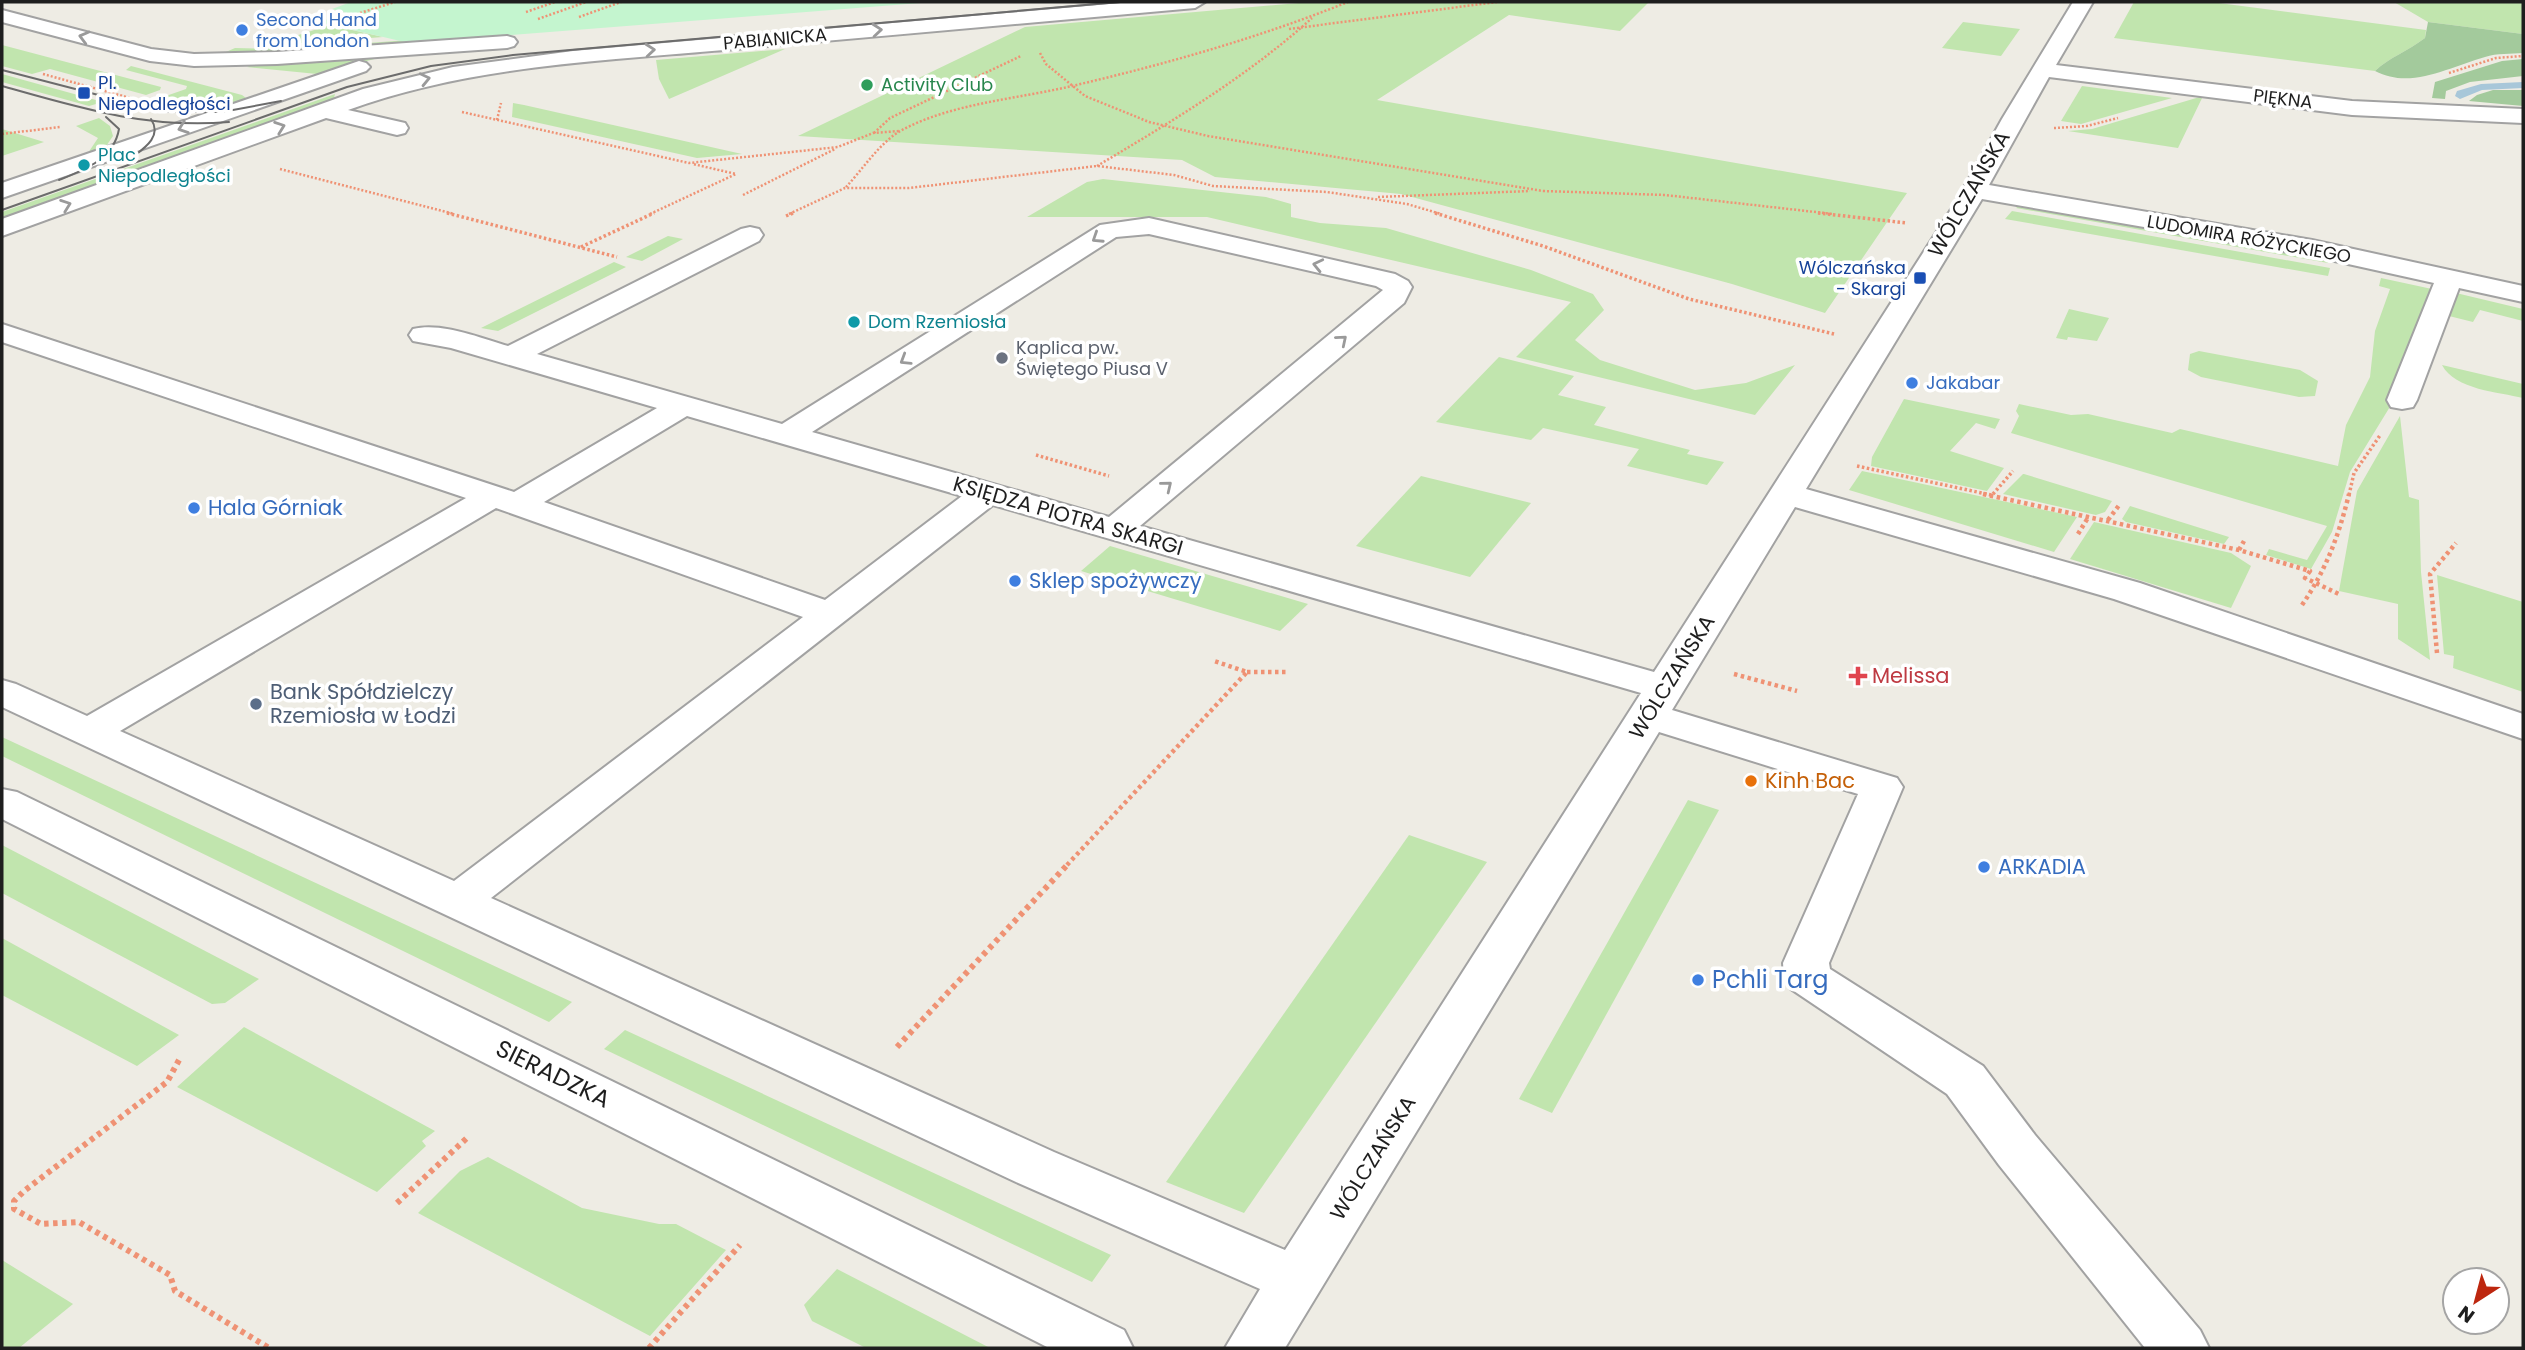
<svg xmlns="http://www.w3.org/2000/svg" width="2525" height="1350" viewBox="0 0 2525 1350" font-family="Poppins,sans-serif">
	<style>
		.grass { fill: #c1e5ae }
		.forest { fill: #a3ca9c }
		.park { fill: #c4f5cf }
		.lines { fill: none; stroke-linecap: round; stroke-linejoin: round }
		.stream { fill: #a8c7d9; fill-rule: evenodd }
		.minor-casing { stroke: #a2a2a2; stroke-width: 4 }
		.path-far3 { stroke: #ef9274; stroke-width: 2.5; stroke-dasharray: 2 2; stroke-linecap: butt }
		.path-far2 { stroke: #ef9274; stroke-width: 3.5; stroke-dasharray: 2.5 2.5; stroke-linecap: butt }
		.path-far1 { stroke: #ef9274; stroke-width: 4.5; stroke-dasharray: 3.5 3.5; stroke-linecap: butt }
		.path { stroke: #ef9274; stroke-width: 6; stroke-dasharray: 4.5 4.5; stroke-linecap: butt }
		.minor { fill: #fff; fill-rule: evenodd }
		.tram { stroke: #6c6c6c; stroke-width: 2 }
		.oneway { stroke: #9a9a9a }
		.shop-dot { fill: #3f7fe0; stroke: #fff; stroke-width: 2.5 }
		.leisure-dot { fill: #2e9e5b; stroke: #fff; stroke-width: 2.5 }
		.transit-dot { fill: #1a4fb4; stroke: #fff; stroke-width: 2.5 }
		.culture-dot { fill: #0f9aa8; stroke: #fff; stroke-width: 2.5 }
		.worship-dot { fill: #6b7280; stroke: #fff; stroke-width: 2.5 }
		.health-dot { fill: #e0444e; stroke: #fff; stroke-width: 2.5 }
		.service-dot { fill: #5c6f8a; stroke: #fff; stroke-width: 2.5 }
		.food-dot { fill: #e8710a; stroke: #fff; stroke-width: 2.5 }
		.labels { text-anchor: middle; stroke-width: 7; stroke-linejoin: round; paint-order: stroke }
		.far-shop-label { font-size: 18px; fill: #366cbe; stroke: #fff; text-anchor: start }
		.far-street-label { font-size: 18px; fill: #1e1e1e; stroke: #fff }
		.far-transit-label { font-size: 18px; fill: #164399; stroke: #fff; text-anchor: start }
		.far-leisure-label { font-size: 18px; fill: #27864d; stroke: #fff; text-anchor: start }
		.far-culture-label { font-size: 18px; fill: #0d838f; stroke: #fff; text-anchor: start }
		.far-worship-label { font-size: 18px; fill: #5b616d; stroke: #fff; text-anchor: start }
		.street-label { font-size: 21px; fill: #1e1e1e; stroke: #fff }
		.shop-label { font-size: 21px; fill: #366cbe; stroke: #fff; text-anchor: start }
		.health-label { font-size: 21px; fill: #be3a42; stroke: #fff; text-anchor: start }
		.service-label { font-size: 21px; fill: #4e5e75; stroke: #fff; text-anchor: start }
		.food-label { font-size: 21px; fill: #c56008; stroke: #fff; text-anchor: start }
		.near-shop-label { font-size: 24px; fill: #366cbe; stroke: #fff; text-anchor: start }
		.near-street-label { font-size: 24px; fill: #1e1e1e; stroke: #fff }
	</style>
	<rect width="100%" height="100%" fill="#eeece4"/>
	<g class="grass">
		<path d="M1310 2H1649L1620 31 1509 15 1377 100 1907 193 1825 313 1732 284 1401 194 1215 177 1182 160 798 136 1025 27Z"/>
		<path d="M2134 2H2211L2426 30 2425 38C2408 51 2390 57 2375 71L2114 38Z"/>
		<path d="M2394 2H2523V34L2428 22Z"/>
		<path d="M1963 22 2020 29 2001 56 1942 48Z"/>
		<path d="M330 25 383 37 305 43H273Z"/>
		<path d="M450 37 468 41 273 56 219 55 235 48 285 49Z"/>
		<path d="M2 45 161 87 160 90 146 95 50 69 32 74 2 66Z"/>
		<path d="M785 49 669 99 659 79 656 60Z"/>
		<path d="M386 56 317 74 247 67 256 63Z"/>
		<path d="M131 66 242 95 246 98C225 120 167 111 140 105L186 89 187 86 126 70Z"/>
		<path d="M2 74 103 102 89 106 2 82Z"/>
		<path d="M2082 86 2172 98 2081 124 2061 121Z"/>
		<path d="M335 94 334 98 326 104 24 212 2 217V212Z"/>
		<path d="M2203 96 2178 148 2068 131 2092 129Z"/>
		<path d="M513 103 524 105 742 154 697 158 512 117Z"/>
		<path d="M99 118 110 126 113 136 102 152 86 156 98 138 76 126Z"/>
		<path d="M2 129 44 142 2 156Z"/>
		<path d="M1103 179 1266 197 1291 204V217L1320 223 1386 228 1531 270 1593 294 1604 310 1575 340 1600 360 1695 390 1746 383 1795 365 1755 415 1516 357 1571 302 1207 217H1027L1087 182Z"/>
		<path d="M2022 203 2330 257 2328 263 2016 208Z"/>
		<path d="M2012 211 2330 268 2328 276 2005 219Z"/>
		<path d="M668 236 683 239 642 261 626 257Z"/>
		<path d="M614 262 626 267 498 331 481 328Z"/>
		<path d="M2381 278 2432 289 2399 392 2350 472 2332 532 2311 569 2266 555 2269 549 2307 560 2327 526 2011 433 2019 416 2016 411 2019 404 2071 415 2088 414 2172 433 2180 429 2338 466 2346 425 2370 377 2375 331 2390 289 2379 286Z"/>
		<path d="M2456 293 2523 309V321L2480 310 2473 322 2449 316Z"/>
		<path d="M2069 309 2109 318 2097 341 2068 337 2067 340 2056 338Z"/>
		<path d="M2199 351 2300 370 2318 381 2315 396 2299 397 2201 377 2188 370 2190 354Z"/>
		<path d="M1499 357 1574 376 1558 395 1606 407 1594 425 1690 450 1687 454 1724 462 1707 485 1627 466 1639 449 1543 428 1531 440 1436 422Z"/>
		<path d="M2442 365 2523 384V398C2499 392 2455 390 2442 365Z"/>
		<path d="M1904 399 2000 419 1995 429 1976 423 1950 451 2004 468 1987 491 1871 466 1872 457Z"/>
		<path d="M2400 416 2409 497 2419 500 2421 572 2430 660 2398 639V604L2339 591 2357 491Z"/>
		<path d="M1862 471 2077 517 2054 552 1849 490Z"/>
		<path d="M2023 474H2024L2112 501 2105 512 2096 515 2003 494Z"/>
		<path d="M1421 476 1531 503 1470 577 1356 546Z"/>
		<path d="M2130 506 2229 537 2224 544 2126 522 2122 519Z"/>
		<path d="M2094 522 2231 553 2251 566 2231 608 2070 559Z"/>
		<path d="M1110 546 1308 604 1280 631 1081 571Z"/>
		<path d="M2437 575 2523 602V692L2453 668 2454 656 2444 654Z"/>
		<path d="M2 737 572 1002 549 1022 2 756Z"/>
		<path d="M1688 800 1719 810 1552 1113 1519 1099Z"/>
		<path d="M1409 835 1487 862 1244 1213 1166 1182Z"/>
		<path d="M2 845 259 979 225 1003 212 1004 2 893Z"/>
		<path d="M2 938 179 1035 137 1066 2 995Z"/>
		<path d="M244 1027 435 1131 422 1141 426 1146 377 1192 177 1087Z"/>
		<path d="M625 1030 1111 1255 1092 1282 604 1049Z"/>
		<path d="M488 1157 582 1208 659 1224H676L726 1250 650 1336 418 1213 460 1171Z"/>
		<path d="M2 1260 73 1304 19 1348H2Z"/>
		<path d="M837 1269 990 1348H866L812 1321 804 1305Z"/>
	</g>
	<g class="forest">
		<path d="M2428 22 2523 34V53C2511 54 2497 53 2485 57 2449 67 2411 90 2375 71 2390 57 2408 51 2425 38Z"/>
		<path d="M2523 59V76L2470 82 2446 91 2445 99 2432 98 2435 82 2502 61Z"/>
		<path d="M2493 90H2523V106L2469 101 2477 95Z"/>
	</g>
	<path class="park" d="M351 2H933L409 43 319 22 347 13 332 9Z"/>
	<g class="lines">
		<path class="stream" d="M2523 82V88L2482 90 2460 99 2455 96 2457 91 2481 84Z"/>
		<defs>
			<g id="minor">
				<path d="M1132 2H1205L1195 8C1038 22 881 36 724 50 598 61 468 66 348 110L405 123 408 128 405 133 397 135 326 118 2 236V219L363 89 453 67 573 51Z"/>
				<path d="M2073 2H2093L2056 65 2352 101 2523 109V123L2352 115 2049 77 1989 185 2312 240 2523 286V302L2459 288 2417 400 2413 407 2402 409 2391 407 2387 400 2434 283 2312 256 1982 199 1806 489 2140 583 2523 714V739L2114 599 1795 507 1672 710 1897 778 1903 787 1829 963 1830 969 1983 1066 2035 1135 2200 1330 2209 1348H2145L1999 1165 1947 1094 1791 989 1784 977 1783 963 1858 794 1659 732 1285 1348H1225L1260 1289 1016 1182 2 707V680L16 684 87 716 466 498 2 342V324L514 492 657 408 451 348 413 341 409 335 413 329C442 322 480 338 508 346L741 229 750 227 759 229 763 235 759 241 537 354 782 424 1100 225 1149 218 1395 274 1408 281 1412 287 1404 303 1140 526 1654 672 1957 200 2002 119ZM1149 234 1376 286 1383 290 1109 517 812 432 1116 237ZM687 416 962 496 825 600 544 502ZM993 505 1641 693 1285 1250 1054 1152 491 898ZM496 508 803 617 454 881 120 731Z"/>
				<path d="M2 10 151 49 194 54 277 52 507 36 514 38 517 42 514 46 507 48 277 64 194 66 150 61 2 22Z"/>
				<path d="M359 61 366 63 370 67 366 71 2 198V183Z"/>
				<path d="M2 789 17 792 1124 1330 1133 1348H1049L2 819Z"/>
			</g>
		</defs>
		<use href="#minor" class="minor-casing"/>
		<g class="path-far3">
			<path d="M526 12 555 2"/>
			<path d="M360 13 395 2"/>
			<path d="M579 17 621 2"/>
			<path d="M538 19 586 2"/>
			<path d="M1289 29 1497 2"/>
			<path d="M1040 53 1046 64 1085 96 1149 122 1208 136 1543 191"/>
			<path d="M2449 73 2496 58 2523 56"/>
			<path d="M43 74 141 101"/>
			<path d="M462 112 689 163 838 147 873 133 899 131"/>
			<path d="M497 120 501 103"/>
			<path d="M2054 128 2087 126 2118 118"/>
			<path d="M874 133 890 118 1021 56"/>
			<path d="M2 134 60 127"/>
			<path d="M1097 166C1171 122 1248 76 1312 18"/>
			<path d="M280 169 454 214"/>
			<path d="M846 187C863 169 880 142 902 130 953 103 1017 99 1072 86 1166 64 1258 38 1348 2"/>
			<path d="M1543 191 1665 195 1833 214"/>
			<path d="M743 195 835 149"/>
			<path d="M1378 197 1530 191"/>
			<path d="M650 214 736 174 693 164"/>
			<path d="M789 214 845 188H909L1097 166 1174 175 1213 186 1327 192 1407 204 1441 214"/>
		</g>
		<g class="path-far2">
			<path d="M447 213 617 257"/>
			<path d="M1435 213 1543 246 1689 299 1834 334"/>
			<path d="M1818 213 1907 223"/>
			<path d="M786 216 793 213"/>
			<path d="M581 247 654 213"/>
			<path d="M1036 455 1109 476"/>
			<path d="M1857 466 1991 495"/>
			<path d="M1993 494 2013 471"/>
			<path d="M2349 495 2354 473 2381 434"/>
		</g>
		<g class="path-far1">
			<path d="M1983 494 2239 550 2310 571 2305 578 2339 594"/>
			<path d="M2108 520 2120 504"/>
			<path d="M2078 534 2089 516"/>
			<path d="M2239 550 2244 541"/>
			<path d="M2302 605C2326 570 2339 535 2349 494"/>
			<path d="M2437 653 2430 574 2456 543"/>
			<path d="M1247 672H1288"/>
			<path d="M1734 674 1797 691"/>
			<path d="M1067 865 1247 672 1214 661"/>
		</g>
		<g class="path">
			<path d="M897 1047 1069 863"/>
			<path d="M179 1060 167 1082 24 1191 14 1201V1209L41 1224 79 1222 170 1275 175 1291 269 1348"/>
			<path d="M397 1203 468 1137"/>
			<path d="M649 1348 740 1245"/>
		</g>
		<use href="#minor" class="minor"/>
		<g class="tram">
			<path d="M2 70 164 112H222L281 101"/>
			<path d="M2 86C80 108 147 129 229 122"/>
			<path d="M130 159C143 149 163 137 151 119"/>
			<path d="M59 180C84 170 114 159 119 129L106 117"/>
			<path d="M2 210 347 87 431 66 513 55 1120 2"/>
		</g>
	</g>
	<defs><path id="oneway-chevron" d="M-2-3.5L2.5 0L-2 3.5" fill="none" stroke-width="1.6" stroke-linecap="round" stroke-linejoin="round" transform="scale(1.75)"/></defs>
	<g class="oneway">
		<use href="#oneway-chevron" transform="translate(877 30) rotate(-5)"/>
		<use href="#oneway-chevron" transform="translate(84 37) rotate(-165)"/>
		<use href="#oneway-chevron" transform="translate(650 50) rotate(-5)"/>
		<use href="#oneway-chevron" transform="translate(425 79) rotate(-13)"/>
		<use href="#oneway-chevron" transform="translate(280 127) rotate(-20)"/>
		<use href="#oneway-chevron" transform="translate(183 128) rotate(161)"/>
		<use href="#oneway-chevron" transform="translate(66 205) rotate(-20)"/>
		<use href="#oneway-chevron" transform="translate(1097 238) rotate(147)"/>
		<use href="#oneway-chevron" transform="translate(1318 265) rotate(-167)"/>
		<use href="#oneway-chevron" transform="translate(1342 340) rotate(-40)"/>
		<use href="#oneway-chevron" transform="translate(905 360) rotate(148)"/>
		<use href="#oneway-chevron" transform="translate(1167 486) rotate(-39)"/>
	</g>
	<g class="shop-dot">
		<circle cx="242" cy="30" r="7"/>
		<circle cx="1912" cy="383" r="7"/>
		<circle cx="194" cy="508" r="7"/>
		<circle cx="1015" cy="581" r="7"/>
		<circle cx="1984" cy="867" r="7"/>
		<circle cx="1698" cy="980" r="7"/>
	</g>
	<circle class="leisure-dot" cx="867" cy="85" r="7"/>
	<g class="transit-dot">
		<rect x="77" y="86" width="14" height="14" rx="3.5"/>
		<rect x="1913" y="271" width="14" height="14" rx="3.5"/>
	</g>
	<g class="culture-dot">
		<circle cx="84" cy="165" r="7"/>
		<circle cx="854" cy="322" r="7"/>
	</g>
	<circle class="worship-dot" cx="1002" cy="358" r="7"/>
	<path class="health-dot" d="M1854.5 665.5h7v7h7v7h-7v7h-7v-7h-7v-7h7z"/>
	<circle class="service-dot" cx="256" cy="704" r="7"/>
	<circle class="food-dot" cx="1751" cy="781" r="7"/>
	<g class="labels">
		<g class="far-shop-label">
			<text x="256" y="26">Second Hand<tspan x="256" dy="21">from London</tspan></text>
			<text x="1926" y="389">Jakabar</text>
		</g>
		<g class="far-street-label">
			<text transform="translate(775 39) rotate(-5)" y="6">PABIANICKA</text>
			<text transform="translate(2283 99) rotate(7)" y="6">PIĘKNA</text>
			<text transform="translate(2249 239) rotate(10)" y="6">LUDOMIRA RÓŻYCKIEGO</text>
		</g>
		<g class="far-transit-label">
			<text x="98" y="89">Pl.<tspan x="98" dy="21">Niepodległości</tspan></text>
			<text x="1906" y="274" text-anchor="end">Wólczańska<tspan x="1906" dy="21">- Skargi</tspan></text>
		</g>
		<g class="far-leisure-label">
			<text x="881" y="91">Activity Club</text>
		</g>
		<g class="far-culture-label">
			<text x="98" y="161">Plac<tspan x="98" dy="21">Niepodległości</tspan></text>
			<text x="868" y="328">Dom Rzemiosła</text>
		</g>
		<g class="far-worship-label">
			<text x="1016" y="354">Kaplica pw.<tspan x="1016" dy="21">Świętego Piusa V</tspan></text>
		</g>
		<g class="street-label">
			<text transform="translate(1969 194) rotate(-60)" y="7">WÓLCZAŃSKA</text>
			<text transform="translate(1068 516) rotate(16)" y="7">KSIĘDZA PIOTRA SKARGI</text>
			<text transform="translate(1672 677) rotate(-58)" y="7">WÓLCZAŃSKA</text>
			<text transform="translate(1373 1158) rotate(-58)" y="7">WÓLCZAŃSKA</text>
		</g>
		<g class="shop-label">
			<text x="208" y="515">Hala Górniak</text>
			<text x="1029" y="588">Sklep spożywczy</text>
			<text x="1998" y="874">ARKADIA</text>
		</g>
		<g class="health-label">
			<text x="1872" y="683">Melissa</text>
		</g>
		<g class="service-label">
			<text x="270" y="699">Bank Spółdzielczy<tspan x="270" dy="24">Rzemiosła w Łodzi</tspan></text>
		</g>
		<g class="food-label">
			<text x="1765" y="788">Kinh Bac</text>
		</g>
		<g class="near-shop-label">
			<text x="1712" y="988">Pchli Targ</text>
		</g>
		<g class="near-street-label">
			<text transform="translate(553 1074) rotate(26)" y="8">SIERADZKA</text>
		</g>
	</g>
	<rect width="2525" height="1350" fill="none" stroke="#1e1e1e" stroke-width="7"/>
	<g transform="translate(2476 1301) rotate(216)"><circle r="33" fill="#ffffff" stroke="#a5a5a5" stroke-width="2"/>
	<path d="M0-5L12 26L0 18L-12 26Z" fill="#bd270f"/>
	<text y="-10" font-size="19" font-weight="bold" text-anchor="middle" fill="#1e1e1e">N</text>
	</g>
</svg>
